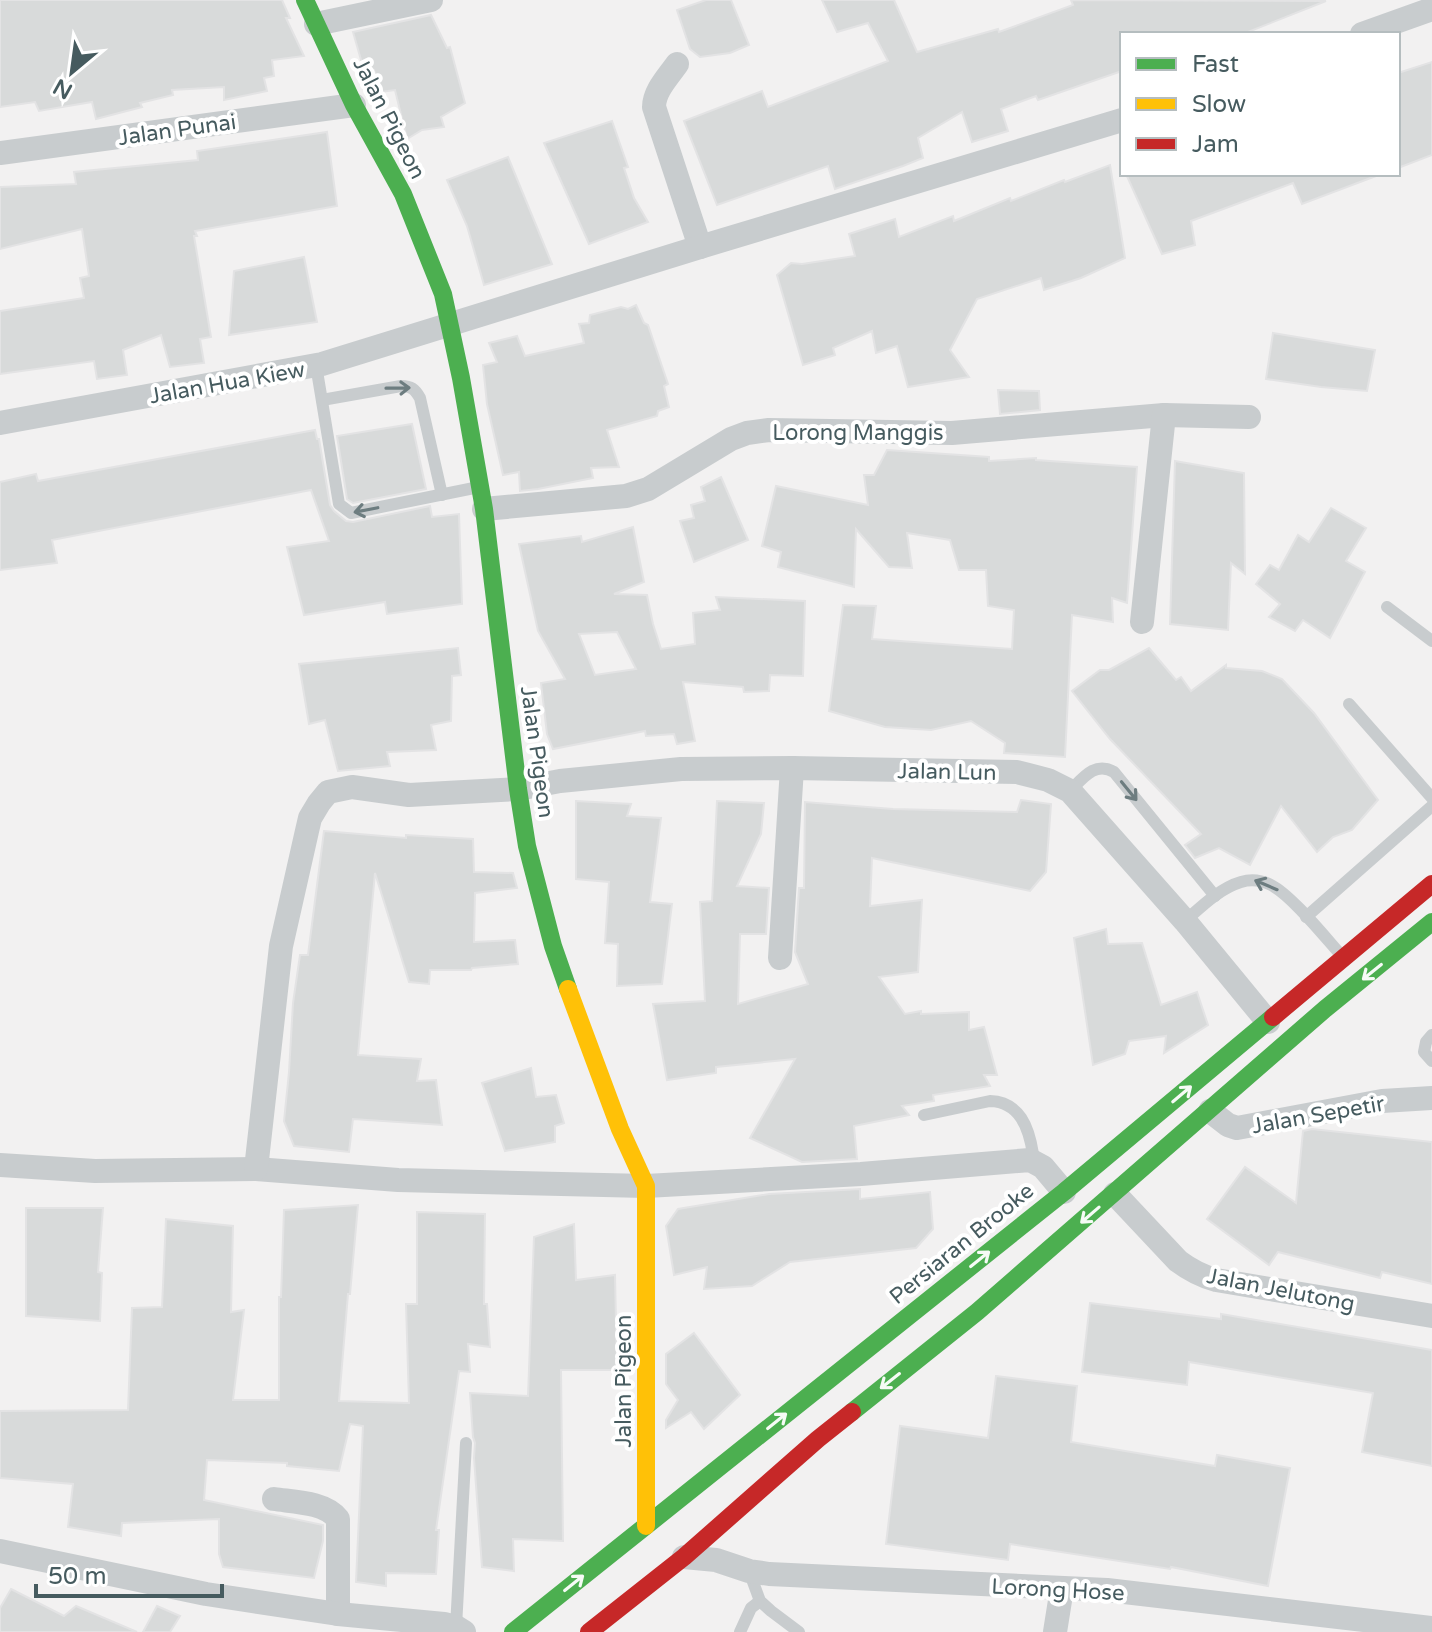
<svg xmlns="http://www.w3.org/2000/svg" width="1432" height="1632" viewBox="0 0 1432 1632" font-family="'Varela Round',sans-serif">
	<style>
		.building { fill: #d8dada; stroke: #e3e3e4; stroke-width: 2; fill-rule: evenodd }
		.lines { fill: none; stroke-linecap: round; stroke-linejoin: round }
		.lane { stroke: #c8ccce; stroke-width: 12 }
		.street { stroke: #c8ccce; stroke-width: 24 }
		.fast { stroke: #4caf50; stroke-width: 18 }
		.slow { stroke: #ffc107; stroke-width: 18 }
		.jam { stroke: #c62828; stroke-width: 18 }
		.oneway { stroke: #6d7d80 }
		.oneway2 { stroke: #f6fbf6 }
		.labels { text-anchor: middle; stroke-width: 8; stroke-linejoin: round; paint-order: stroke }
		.street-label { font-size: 22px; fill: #465b5f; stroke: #fff }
	</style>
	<rect width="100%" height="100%" fill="#f2f1f1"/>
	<g class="building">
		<path d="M0 0H282L290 18H286L304 56 272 60 274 76 264 78 267 91 224 100V87L172 90 173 95 140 103 142 107 96 119 92 102 39 111 35 102 0 107Z"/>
		<path d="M706 0H731L749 45 730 53 700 57 690 49 677 10Z"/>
		<path d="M822 0H894L917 52 998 29 999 32 1073 5 1071 0 1326 1 1243 34H1122V71L1038 100 1036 96 1001 109 1008 131 972 142 962 112 918 138 923 158 903 166 835 189 828 166 717 205 684 121 762 91 768 107 888 61 868 23 837 32Z"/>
		<path d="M431 15 447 48 450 47 465 103 441 117 444 127 422 130 407 139 395 90 381 92 374 70 363 67 353 32Z"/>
		<path d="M1432 62V155L1398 168V73Z"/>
		<path d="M612 121 628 167 624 168 634 198 648 222 589 244 544 143Z"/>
		<path d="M327 132 337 206 195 231 197 236H194L211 337 200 339 204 363 170 367 161 335 123 350 127 375 97 379 94 361 0 374V311L84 298 80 278 89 276 82 229 0 249V187L76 184 74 172 198 160 197 151Z"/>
		<path d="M508 157 552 264 484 285 467 226 447 180Z"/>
		<path d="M1110 165 1125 258 1081 278 1044 290 1041 278 977 299 950 350 969 377 908 387 897 346 876 353 872 331 833 348 835 355 803 365 777 275 791 263 802 264 855 256 849 234 895 219 899 237 953 216 954 221 1010 198 1011 201 1064 180 1065 182Z"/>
		<path d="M1126 174H1376V176L1302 204 1293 183 1191 221 1195 245 1162 254Z"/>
		<path d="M304 257 317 322 229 335 234 271Z"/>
		<path d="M636 305 644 323 648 325 668 384 664 386 669 407 658 411 657 416 607 430 619 467 591 468 593 478 538 489 520 491 519 472 503 475 487 404 483 365 497 362 489 343 517 336 525 356 584 343 579 324 589 323 590 315 621 307 628 309Z"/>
		<path d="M1273 333 1375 350 1367 391 1321 387 1266 379Z"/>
		<path d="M998 390 1039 391 1040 410 1000 414Z"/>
		<path d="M412 424 426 489 353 503 347 499 337 436Z"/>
		<path d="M315 430 317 439H319L330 505 334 511 346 521 353 522 430 506 432 517 459 514 462 604 387 614 385 602 304 615 287 547 329 541 311 490 52 540 57 563 0 570V482L36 474 38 481Z"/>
		<path d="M887 450 989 457V461L1036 458V460L1137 467 1127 603 1112 598 1113 622 1072 615 1065 757 1004 753 1005 743 971 721 931 730 885 727 829 711 843 605 876 606 872 639 1012 649 1014 610 988 606 986 570H959L950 540 907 533 912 568 889 567 856 529 854 587 778 567 781 552 762 546 776 486 868 505 864 475H874Z"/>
		<path d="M1175 461 1244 473 1245 574 1231 563 1228 630 1170 624Z"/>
		<path d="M721 477 748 540 694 562 680 521 694 518 691 505 705 501 701 487Z"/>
		<path d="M1331 508 1366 528 1346 561 1365 572 1330 638 1303 620 1295 631 1269 617 1280 604 1256 584 1270 565 1279 570 1298 535 1309 542Z"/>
		<path d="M633 527 644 582 614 594 647 595 653 624 661 649 695 644 693 613 720 610 716 597 805 601 803 676 770 675 769 691 744 692 743 687 683 682 695 741 677 744 674 734 646 736 645 731 553 749 547 734 541 683 565 679 538 631 519 544 581 536 582 542ZM617 632 636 669 595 675 579 634Z"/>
		<path d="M458 648 461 675 452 676 451 721 431 725 436 750 387 752 390 766 338 771 325 720 309 724 299 664Z"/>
		<path d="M1149 648 1176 680 1181 677 1191 691 1226 665V668L1262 671 1282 679 1314 713 1378 800 1352 830 1333 837 1317 852 1281 806 1250 865 1219 848 1195 858 1185 845 1201 834 1110 739 1072 691 1100 670H1109Z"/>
		<path d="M1021 800 1051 804 1046 872 1030 891 872 858 870 906 922 900 918 972 879 977 905 1014 921 1011V1014L969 1012V1030L984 1027 997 1075H984L990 1086 933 1095 934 1101 902 1106 909 1115 854 1126 857 1159 802 1162 750 1138 795 1059 716 1067V1073L667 1080 653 1004 705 1001 700 902 712 901 717 801 764 803 761 834 737 886 769 888 766 934H740L738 1004 808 984 795 952 799 888H804L805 802 893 809 1017 812Z"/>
		<path d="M576 801 631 804 627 816 661 818 650 902 672 904 662 984 617 986 618 944 605 943 609 882 576 879Z"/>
		<path d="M324 831 406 838V835L473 839 474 872 513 873 517 888 475 893 474 942 515 940 518 964 472 968 471 970H430L429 984 409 982 375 873 358 1055 421 1059 417 1081 436 1080 442 1125 353 1119 349 1152 294 1146 284 1121 289 1072 293 1003 300 955H308Z"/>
		<path d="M1106 929 1108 944 1142 943 1161 1005 1197 992 1208 1025 1164 1053 1166 1036 1129 1041 1125 1054 1093 1065 1074 938Z"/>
		<path d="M531 1068 536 1097 556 1095 564 1123 555 1126V1142L505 1151 482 1083Z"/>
		<path d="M1312 1129 1432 1142V1284L1382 1272 1380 1278 1278 1252 1269 1265 1207 1219 1245 1167 1296 1203 1303 1131Z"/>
		<path d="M860 1189V1199L930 1192 933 1229 916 1248 790 1262 752 1286 704 1289 707 1267 674 1275 666 1226 678 1209 769 1194Z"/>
		<path d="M358 1205 350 1294H348L339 1401 409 1403 406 1304H417V1212L485 1214 484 1304H487L490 1347 468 1344 470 1372 459 1371 436 1530H439L436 1574 386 1573V1586L356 1582 363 1426 350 1424 339 1471 287 1466V1463L207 1460 204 1500 323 1525V1541L314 1578 223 1567 219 1554V1519L122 1523 121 1536 68 1527 73 1484 0 1478V1411L128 1410 132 1308 162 1307 166 1219 233 1226 231 1312 244 1310 233 1400H279V1297H281L284 1210Z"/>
		<path d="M26 1208H103L98 1272 102 1273 100 1321 26 1316Z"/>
		<path d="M574 1224 576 1280 615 1275 617 1370H561L563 1541 513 1539 514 1571 482 1567 474 1458 475 1443 473 1437 470 1393 528 1396 534 1237Z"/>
		<path d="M1090 1303 1221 1319V1314L1432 1350V1466L1362 1452 1373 1393 1189 1362 1187 1385 1082 1372Z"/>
		<path d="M694 1333 740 1395 704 1429 691 1412 666 1428V1420L678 1400 666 1384V1354Z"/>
		<path d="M996 1376 1077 1386 1071 1442 1215 1466 1217 1455 1290 1468 1268 1586 1171 1567 1170 1569 1010 1544 1008 1560 886 1544 900 1426 988 1438Z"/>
		<path d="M11 1589 64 1616 76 1606 137 1632H0V1608Z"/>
		<path d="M157 1606 180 1616 170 1632H143Z"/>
	</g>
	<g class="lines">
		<g class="lane">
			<path d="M316 365 339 504 351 513 479 487"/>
			<path d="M322 400 401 386C411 386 415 389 420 398L442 495"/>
			<path d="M1387 607 1432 641"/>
			<path d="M1349 704 1432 798"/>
			<path d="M1070 791C1083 778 1095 761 1114 772L1215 896"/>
			<path d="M1306 917 1432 806"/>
			<path d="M1185 921C1201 907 1220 888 1241 882 1251 879 1261 880 1271 885 1291 895 1324 936 1341 955"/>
			<path d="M1432 1035 1426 1042 1424 1052 1432 1061"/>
			<path d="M924 1115 990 1101C1020 1102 1029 1128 1033 1154L1030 1160"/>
			<path d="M749 1571 760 1601 771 1611 799 1632"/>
			<path d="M456 1627 466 1443"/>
			<path d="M740 1632 751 1608 760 1601"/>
		</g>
		<g class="street">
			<path d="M316 24 431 0"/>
			<path d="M1362 34 1432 9"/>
			<path d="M677 64C668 77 654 91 654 107L700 247"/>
			<path d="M0 153 354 105"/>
			<path d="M0 423 322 364 700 247 1122 120"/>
			<path d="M484 509 626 496 648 489 731 439 747 433 769 430 952 433 1164 415 1249 417"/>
			<path d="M1142 622 1164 415"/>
			<path d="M780 958 792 768"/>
			<path d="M1210 1111 1228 1125 1237 1128 1382 1101 1432 1098"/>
			<path d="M0 1165 95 1171 256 1169 398 1180 646 1186 861 1174 1030 1160 1043 1167 1064 1192"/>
			<path d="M256 1169 281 946 307 831 310 818 319 803 328 792 352 787 409 795 518 789 560 781 681 769 792 768 1017 772 1048 780 1070 791 1185 921 1268 1022"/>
			<path d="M1115 1194 1178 1261C1190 1270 1201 1276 1216 1280L1432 1316"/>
			<path d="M274 1499C294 1502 325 1502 338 1519V1614"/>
			<path d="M0 1551 206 1594 338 1614 444 1624 456 1627 464 1632"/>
			<path d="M684 1557 716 1560 749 1571 769 1574 1107 1590 1432 1628"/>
			<path d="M1055 1632 1062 1588"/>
		</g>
		<g class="fast">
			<path d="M305 0 354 105 403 194 443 294 461 378 484 509 518 789 527 846 553 946 568 989"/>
			<path d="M852 1412 977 1312 1325 1009 1432 922"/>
			<path d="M513 1632 1064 1192 1273 1017"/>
		</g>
		<path class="slow" d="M568 989 620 1129 646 1186V1526"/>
		<g class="jam">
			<path d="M1273 1017 1432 884"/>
			<path d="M589 1632 684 1557 818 1439 852 1412"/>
		</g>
	</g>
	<defs><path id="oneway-shaft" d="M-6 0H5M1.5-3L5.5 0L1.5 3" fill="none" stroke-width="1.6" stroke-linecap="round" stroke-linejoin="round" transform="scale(2)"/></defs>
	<g class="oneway">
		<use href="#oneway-shaft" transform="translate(398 388) rotate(-1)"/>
		<use href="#oneway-shaft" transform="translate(366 510) rotate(169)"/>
		<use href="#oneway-shaft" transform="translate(1129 791) rotate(51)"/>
		<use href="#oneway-shaft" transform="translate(1266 885) rotate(-157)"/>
	</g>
	<g class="oneway2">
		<use href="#oneway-shaft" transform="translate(1372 972) rotate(141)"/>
		<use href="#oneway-shaft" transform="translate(1182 1094) rotate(-40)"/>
		<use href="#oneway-shaft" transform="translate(1090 1215) rotate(139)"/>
		<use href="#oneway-shaft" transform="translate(980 1259) rotate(-39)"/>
		<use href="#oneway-shaft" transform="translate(890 1381) rotate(142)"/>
		<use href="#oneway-shaft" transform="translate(777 1421) rotate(-39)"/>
		<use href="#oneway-shaft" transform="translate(574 1583) rotate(-39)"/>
	</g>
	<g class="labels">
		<g class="street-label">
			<text transform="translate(390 118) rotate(63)" y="8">Jalan Pigeon</text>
			<text transform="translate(177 129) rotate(-8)" y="8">Jalan Punai</text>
			<text transform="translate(227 382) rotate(-10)" y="8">Jalan Hua Kiew</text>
			<text x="858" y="440">Lorong Manggis</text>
			<text transform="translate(538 752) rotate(82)" y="8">Jalan Pigeon</text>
			<text transform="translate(947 771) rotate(1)" y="8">Jalan Lun</text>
			<text transform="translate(1318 1114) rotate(-10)" y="8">Jalan Sepetir</text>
			<text transform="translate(961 1243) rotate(-39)" y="8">Persiaran Brooke</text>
			<text transform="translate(1281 1289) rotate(11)" y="8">Jalan Jelutong</text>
			<text transform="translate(623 1381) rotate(-90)" y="8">Jalan Pigeon</text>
			<text transform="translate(1058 1589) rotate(3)" y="8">Lorong Hose</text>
		</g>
	</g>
	<rect x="1120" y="32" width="280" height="144" fill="#ffffff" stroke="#b5bdbf" stroke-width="2"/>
	<rect x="1136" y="58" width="40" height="12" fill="#4caf50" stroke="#b5bdbf" stroke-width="2"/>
	<text x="1192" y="72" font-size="24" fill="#465b5f">Fast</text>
	<rect x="1136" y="98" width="40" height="12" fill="#ffc107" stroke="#b5bdbf" stroke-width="2"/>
	<text x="1192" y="112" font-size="24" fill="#465b5f">Slow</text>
	<rect x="1136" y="138" width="40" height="12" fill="#c62828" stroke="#b5bdbf" stroke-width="2"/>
	<text x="1192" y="152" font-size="24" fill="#465b5f">Jam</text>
	<g transform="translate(72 72) rotate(209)" stroke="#ffffff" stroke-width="6" paint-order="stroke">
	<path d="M0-6L14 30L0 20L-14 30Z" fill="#465b5f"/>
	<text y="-12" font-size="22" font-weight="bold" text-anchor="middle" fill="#465b5f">N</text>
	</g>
	<path d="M36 1584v12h186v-12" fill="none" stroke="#465b5f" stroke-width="4"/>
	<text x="48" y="1584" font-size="24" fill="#465b5f" stroke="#ffffff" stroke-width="6" paint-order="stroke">50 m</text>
</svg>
